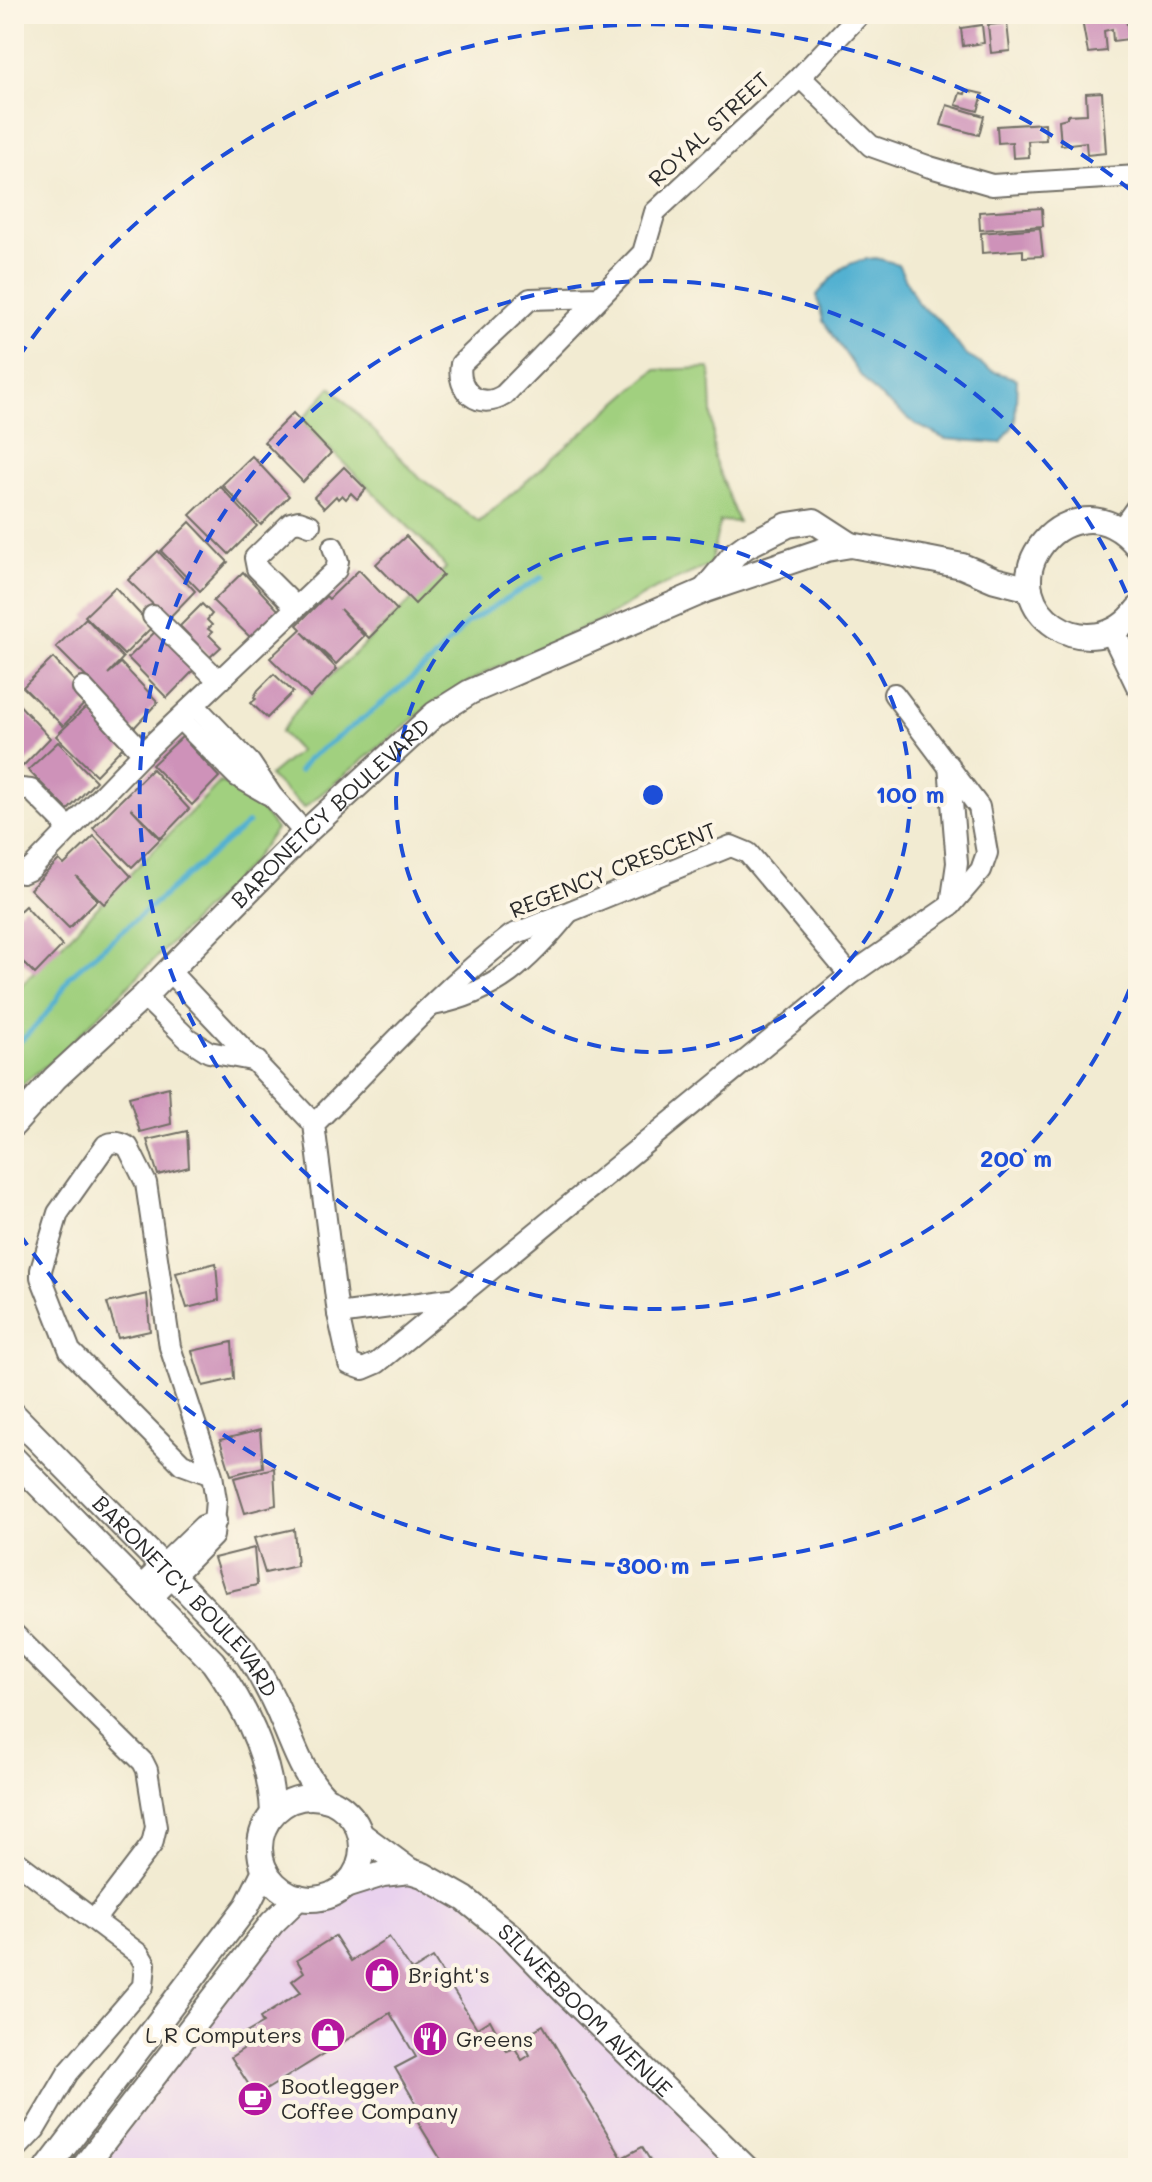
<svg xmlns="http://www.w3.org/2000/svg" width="1152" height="2182" viewBox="0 0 1152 2182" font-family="Mali,sans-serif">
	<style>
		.built { fill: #e9d2ee }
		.green { fill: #a1d07f; stroke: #667e55; stroke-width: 2 }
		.water { fill: #52b1d1; stroke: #3e6e7e; stroke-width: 2 }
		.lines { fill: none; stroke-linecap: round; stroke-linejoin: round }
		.stream { stroke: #52b1d1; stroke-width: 5 }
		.building { fill: #ce92b9 }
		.minor-casing { stroke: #716e65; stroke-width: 24 }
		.tertiary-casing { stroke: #716e65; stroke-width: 28 }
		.minor { stroke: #fff; stroke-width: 20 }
		.tertiary { stroke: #fff; stroke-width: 24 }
		.ring { fill: none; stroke: #1d4ed8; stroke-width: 4; stroke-dasharray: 14 10 }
		.labels { text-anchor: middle; stroke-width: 8; stroke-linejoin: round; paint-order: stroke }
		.street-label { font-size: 22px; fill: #2b2b2b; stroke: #fcf5e5 }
		.poi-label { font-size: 22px; fill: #2b2b2b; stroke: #fcf5e5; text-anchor: start }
		.centre { fill: #1d4ed8; stroke: #fcf5e5; stroke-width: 4 }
		.ring-label { font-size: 24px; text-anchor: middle; font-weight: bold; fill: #1d4ed8; stroke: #fcf5e5; stroke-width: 8; stroke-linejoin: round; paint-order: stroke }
	</style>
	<rect width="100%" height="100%" fill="#fcf5e5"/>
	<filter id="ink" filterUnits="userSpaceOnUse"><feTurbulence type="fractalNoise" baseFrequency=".0125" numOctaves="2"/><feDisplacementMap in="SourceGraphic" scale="16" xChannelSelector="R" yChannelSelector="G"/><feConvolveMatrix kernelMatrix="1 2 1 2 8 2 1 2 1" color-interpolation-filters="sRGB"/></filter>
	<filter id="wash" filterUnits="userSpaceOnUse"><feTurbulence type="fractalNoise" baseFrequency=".006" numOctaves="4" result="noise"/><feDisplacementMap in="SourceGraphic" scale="32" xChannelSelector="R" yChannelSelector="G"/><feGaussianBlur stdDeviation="1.8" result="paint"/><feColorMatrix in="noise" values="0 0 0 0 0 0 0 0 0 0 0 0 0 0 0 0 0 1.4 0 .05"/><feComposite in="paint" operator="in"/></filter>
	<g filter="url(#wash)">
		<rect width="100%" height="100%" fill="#f2ebd2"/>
		<path class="built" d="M404 1868 465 1899 746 2168H97L303 1898 356 1877Z"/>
		<g class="green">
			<path d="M710 368 714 458 738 522 720 521 710 565 657 588 597 622 488 671 434 702 304 808 269 776 299 751 281 732 302 703 446 568 431 549 301 421 331 387 419 477 479 522 655 370Z"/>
			<path d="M220 782 248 793 276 829 250 864 60 1054 14 1091V993Z"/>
		</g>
		<path class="water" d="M876 258 898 264 918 304 940 321 965 354 992 371 1017 379 1015 423 1001 443 945 439 917 425 877 394 860 375 823 321 817 295C838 270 844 261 876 258Z"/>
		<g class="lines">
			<g class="stream">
				<path d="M299 771 308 759 369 714 431 662 467 623 542 577"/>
				<path d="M14 1047C36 1028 57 1003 70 976L248 823"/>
			</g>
		</g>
		<g id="blocks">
			<g class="building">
				<path d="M1106 14 1107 21 1126 18 1129 39 1113 41 1112 29 1104 31 1106 51 1088 53 1081 15Z"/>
				<path d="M1007 23 1010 51 991 53 988 25Z"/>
				<path d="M982 25 984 43 963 46 961 28Z"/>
				<path d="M966 90 983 94 978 111 956 105 960 93 965 94Z"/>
				<path d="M1102 92 1106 153 1087 155 1086 142 1061 145 1059 120 1067 118V115L1087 114 1086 93Z"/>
				<path d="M947 105 984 116 979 135 941 125Z"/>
				<path d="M1045 123 1046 140 1028 141 1029 157 1013 158 1012 142 998 143 997 126Z"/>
				<path d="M1042 208 1043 226 980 230 979 212Z"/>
				<path d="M1040 228 1043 256 1023 257V250L982 253 981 233Z"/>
				<path d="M293 413 331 453 303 482 264 442Z"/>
				<path d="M252 456 289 496 261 525 222 485Z"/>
				<path d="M344 467 366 489 357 499 351 493 346 499 342 495 338 499 336 496 324 508 314 497Z"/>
				<path d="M220 486 257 526 229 554 190 515Z"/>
				<path d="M190 522 228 562 200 591 161 551Z"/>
				<path d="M406 536 443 575 415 604 376 564Z"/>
				<path d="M158 551 195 591 168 619 128 580Z"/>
				<path d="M359 570 397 610 369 638 340 609 364 636 336 664 302 632 337 669 310 697 270 658 301 629 297 625 326 596 329 599Z"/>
				<path d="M243 572 280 612 253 640 213 601Z"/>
				<path d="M115 587 152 627 124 655 85 616Z"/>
				<path d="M202 604 212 614 207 620 212 625 208 629 212 632 209 635 221 647 210 657 180 626Z"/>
				<path d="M86 618 123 658 108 674 121 663 158 702 131 731 91 691 96 687 56 647Z"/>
				<path d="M158 629 195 669 167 698 128 658Z"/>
				<path d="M53 658 90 698 63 726 23 687Z"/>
				<path d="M274 674 293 692 267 718 251 703 256 699 254 697 258 690Z"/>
				<path d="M14 699 50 738 23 766 14 758Z"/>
				<path d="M86 707 123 747 96 775 56 736Z"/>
				<path d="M182 737 219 777 192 805 152 765Z"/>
				<path d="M58 742 96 781 68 810 28 770Z"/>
				<path d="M152 769 189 809 161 838 131 808 160 839 132 867 93 828Z"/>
				<path d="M94 836 131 876 104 904 76 876 97 900 69 928 30 889 59 860 64 865Z"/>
				<path d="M25 906 62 946 35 974 14 953V916Z"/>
				<path d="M169 1087 171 1124 140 1132 129 1097Z"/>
				<path d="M187 1131 189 1167 158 1175 147 1140Z"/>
				<path d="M216 1263 219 1300 187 1308 176 1273Z"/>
				<path d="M147 1294 150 1331 118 1338 107 1303Z"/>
				<path d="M232 1342 234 1379 203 1386 192 1351Z"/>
				<path d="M260 1430 263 1467 231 1475 220 1440Z"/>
				<path d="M274 1468 276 1505 245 1513 234 1478Z"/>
				<path d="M294 1529 297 1566 265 1573 254 1538Z"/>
				<path d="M254 1548 257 1585 225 1592 214 1558Z"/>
				<path d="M335 1936 351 1961 389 1937 412 1971 433 1958 477 2028 490 2020 507 2051 515 2048 522 2060 530 2055 521 2038 543 2025 622 2158 642 2147 655 2168H446L414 2116 421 2112 395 2068 416 2057 390 2013 256 2096 231 2057 252 2043 246 2033 263 2023 260 2018 301 1992 292 1981 304 1972 297 1960Z"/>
			</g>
		</g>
	</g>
	<g filter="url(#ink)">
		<use href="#blocks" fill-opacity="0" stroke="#716e65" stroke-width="2"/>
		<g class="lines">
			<defs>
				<g id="minor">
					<path d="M800 77 871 146 930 167 992 185 1138 176"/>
					<path d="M599 297 530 299 461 364C456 391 479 411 504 395L643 253 655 212 800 77 860 14"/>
					<path d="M296 607 257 568 255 558 291 523 299 521 310 525"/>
					<path d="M153 616 218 680"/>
					<path d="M83 688 143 753"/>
					<path d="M194 705 250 763 272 796 305 833"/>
					<path d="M180 719 237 776 268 794"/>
					<path d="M949 765 957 863 951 905"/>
					<path d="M14 793 21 789 31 790 69 828"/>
					<path d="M14 869 22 873 31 869 143 753 336 570 338 561 333 547"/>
					<path d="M169 971 314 1124"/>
					<path d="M850 975 748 853 731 846 512 935C440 990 378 1060 314 1124L338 1314 349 1364 363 1369 377 1363 850 975 951 905 981 870 987 853 979 807 894 694"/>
					<path d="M144 996 187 1038 209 1052 257 1061"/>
					<path d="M433 1005C496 993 529 961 568 913"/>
					<path d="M338 1314 457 1298"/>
					<path d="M140 1587 203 1526 216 1521"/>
					<path d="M152 1598 213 1536 216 1500 212 1475 170 1347 146 1183 128 1147C120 1142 114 1141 106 1145L58 1213 41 1270V1277L70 1351 182 1464 212 1475"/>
					<path d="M14 1634 143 1762 147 1770 156 1827 152 1844 95 1919"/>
					<path d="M14 1860 139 1954 145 1964 143 1986 68 2073 35 2129 14 2151"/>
				</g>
				<g id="tertiary">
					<path d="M1123 530 1138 509"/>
					<path d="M1138 547C1124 529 1103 516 1080 521 1062 524 1050 533 1040 547 997 609 1091 674 1138 609"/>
					<path d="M706 589 735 554 746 546 788 525 814 521 851 545"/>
					<path d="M1113 632 1138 684"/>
					<path id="s1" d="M14 1124 55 1078 144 996 305 833 435 714 470 692 706 590 827 549 851 545 932 560 962 566 995 580 1030 589"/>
					<path id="s2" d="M14 1415 243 1648C260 1672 273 1697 284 1724 296 1752 304 1777 326 1799"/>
					<path d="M14 1459 213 1662C245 1706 271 1759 273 1813"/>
					<circle cx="311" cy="1848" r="51"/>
					<path id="s3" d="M360 1834 410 1871 423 1875 465 1899 511 1936 567 1994 746 2168"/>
					<path d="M345 1886 383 1874 410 1871"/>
					<path d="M48 2168 247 1906 265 1870"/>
					<path d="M83 2168 272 1923 299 1897"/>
				</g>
			</defs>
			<use href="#minor" class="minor-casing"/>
			<use href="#tertiary" class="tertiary-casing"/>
			<use href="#minor" class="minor"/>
			<use href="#tertiary" class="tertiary"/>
		</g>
	</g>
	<g class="ring">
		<circle cx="653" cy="795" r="257"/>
		<path d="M1138 967A514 514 0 1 1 1138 623"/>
		<path d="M1133 1398A771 771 0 0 1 18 1232M18 358A771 771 0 0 1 1133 192"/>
	</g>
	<defs>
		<symbol id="shop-disc" viewBox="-11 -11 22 22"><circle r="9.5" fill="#b5179e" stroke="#fcf5e5"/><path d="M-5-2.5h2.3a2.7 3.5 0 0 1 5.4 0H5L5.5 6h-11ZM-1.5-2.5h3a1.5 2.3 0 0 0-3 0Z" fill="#fff"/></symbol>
		<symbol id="restaurant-disc" viewBox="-11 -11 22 22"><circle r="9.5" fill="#b5179e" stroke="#fcf5e5"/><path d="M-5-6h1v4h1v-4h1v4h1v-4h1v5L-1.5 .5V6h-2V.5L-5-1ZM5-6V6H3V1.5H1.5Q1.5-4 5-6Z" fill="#fff"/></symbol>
		<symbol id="cafe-disc" viewBox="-11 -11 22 22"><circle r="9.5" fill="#b5179e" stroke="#fcf5e5"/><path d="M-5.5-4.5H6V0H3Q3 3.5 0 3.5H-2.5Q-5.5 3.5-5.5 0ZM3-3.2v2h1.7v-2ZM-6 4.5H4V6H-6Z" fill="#fff"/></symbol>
	</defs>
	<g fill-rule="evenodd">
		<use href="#shop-disc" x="362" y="1955" width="40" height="40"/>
		<use href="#shop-disc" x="308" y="2015" width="40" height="40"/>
		<use href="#restaurant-disc" x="410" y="2019" width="40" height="40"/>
		<use href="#cafe-disc" x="235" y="2079" width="40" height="40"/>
	</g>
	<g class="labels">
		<g class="street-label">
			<text transform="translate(709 129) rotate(-43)" y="8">ROYAL STREET</text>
			<text dy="8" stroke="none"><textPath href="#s1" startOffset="444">BARONETCY BOULEVARD</textPath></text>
			<text transform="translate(613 870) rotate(-22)" y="8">REGENCY CRESCENT</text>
			<text dy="8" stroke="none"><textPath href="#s2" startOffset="250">BARONETCY BOULEVARD</textPath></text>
			<text dy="8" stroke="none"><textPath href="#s3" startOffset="288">SILWERBOOM AVENUE</textPath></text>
		</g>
		<g class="poi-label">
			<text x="408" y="1983">Bright's</text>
			<text x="302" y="2043" text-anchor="end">L R Computers</text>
			<text x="456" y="2047">Greens</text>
			<text x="281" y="2094">Bootlegger<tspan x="281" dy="25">Coffee Company</tspan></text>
		</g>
	</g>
	<circle cx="653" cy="795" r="12" class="centre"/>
	<g class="ring-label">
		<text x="910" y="803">100 m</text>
		<text x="1016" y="1167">200 m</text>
		<text x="653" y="1574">300 m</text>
	</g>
	<rect width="1152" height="2182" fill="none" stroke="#fcf5e5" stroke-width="48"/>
</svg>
